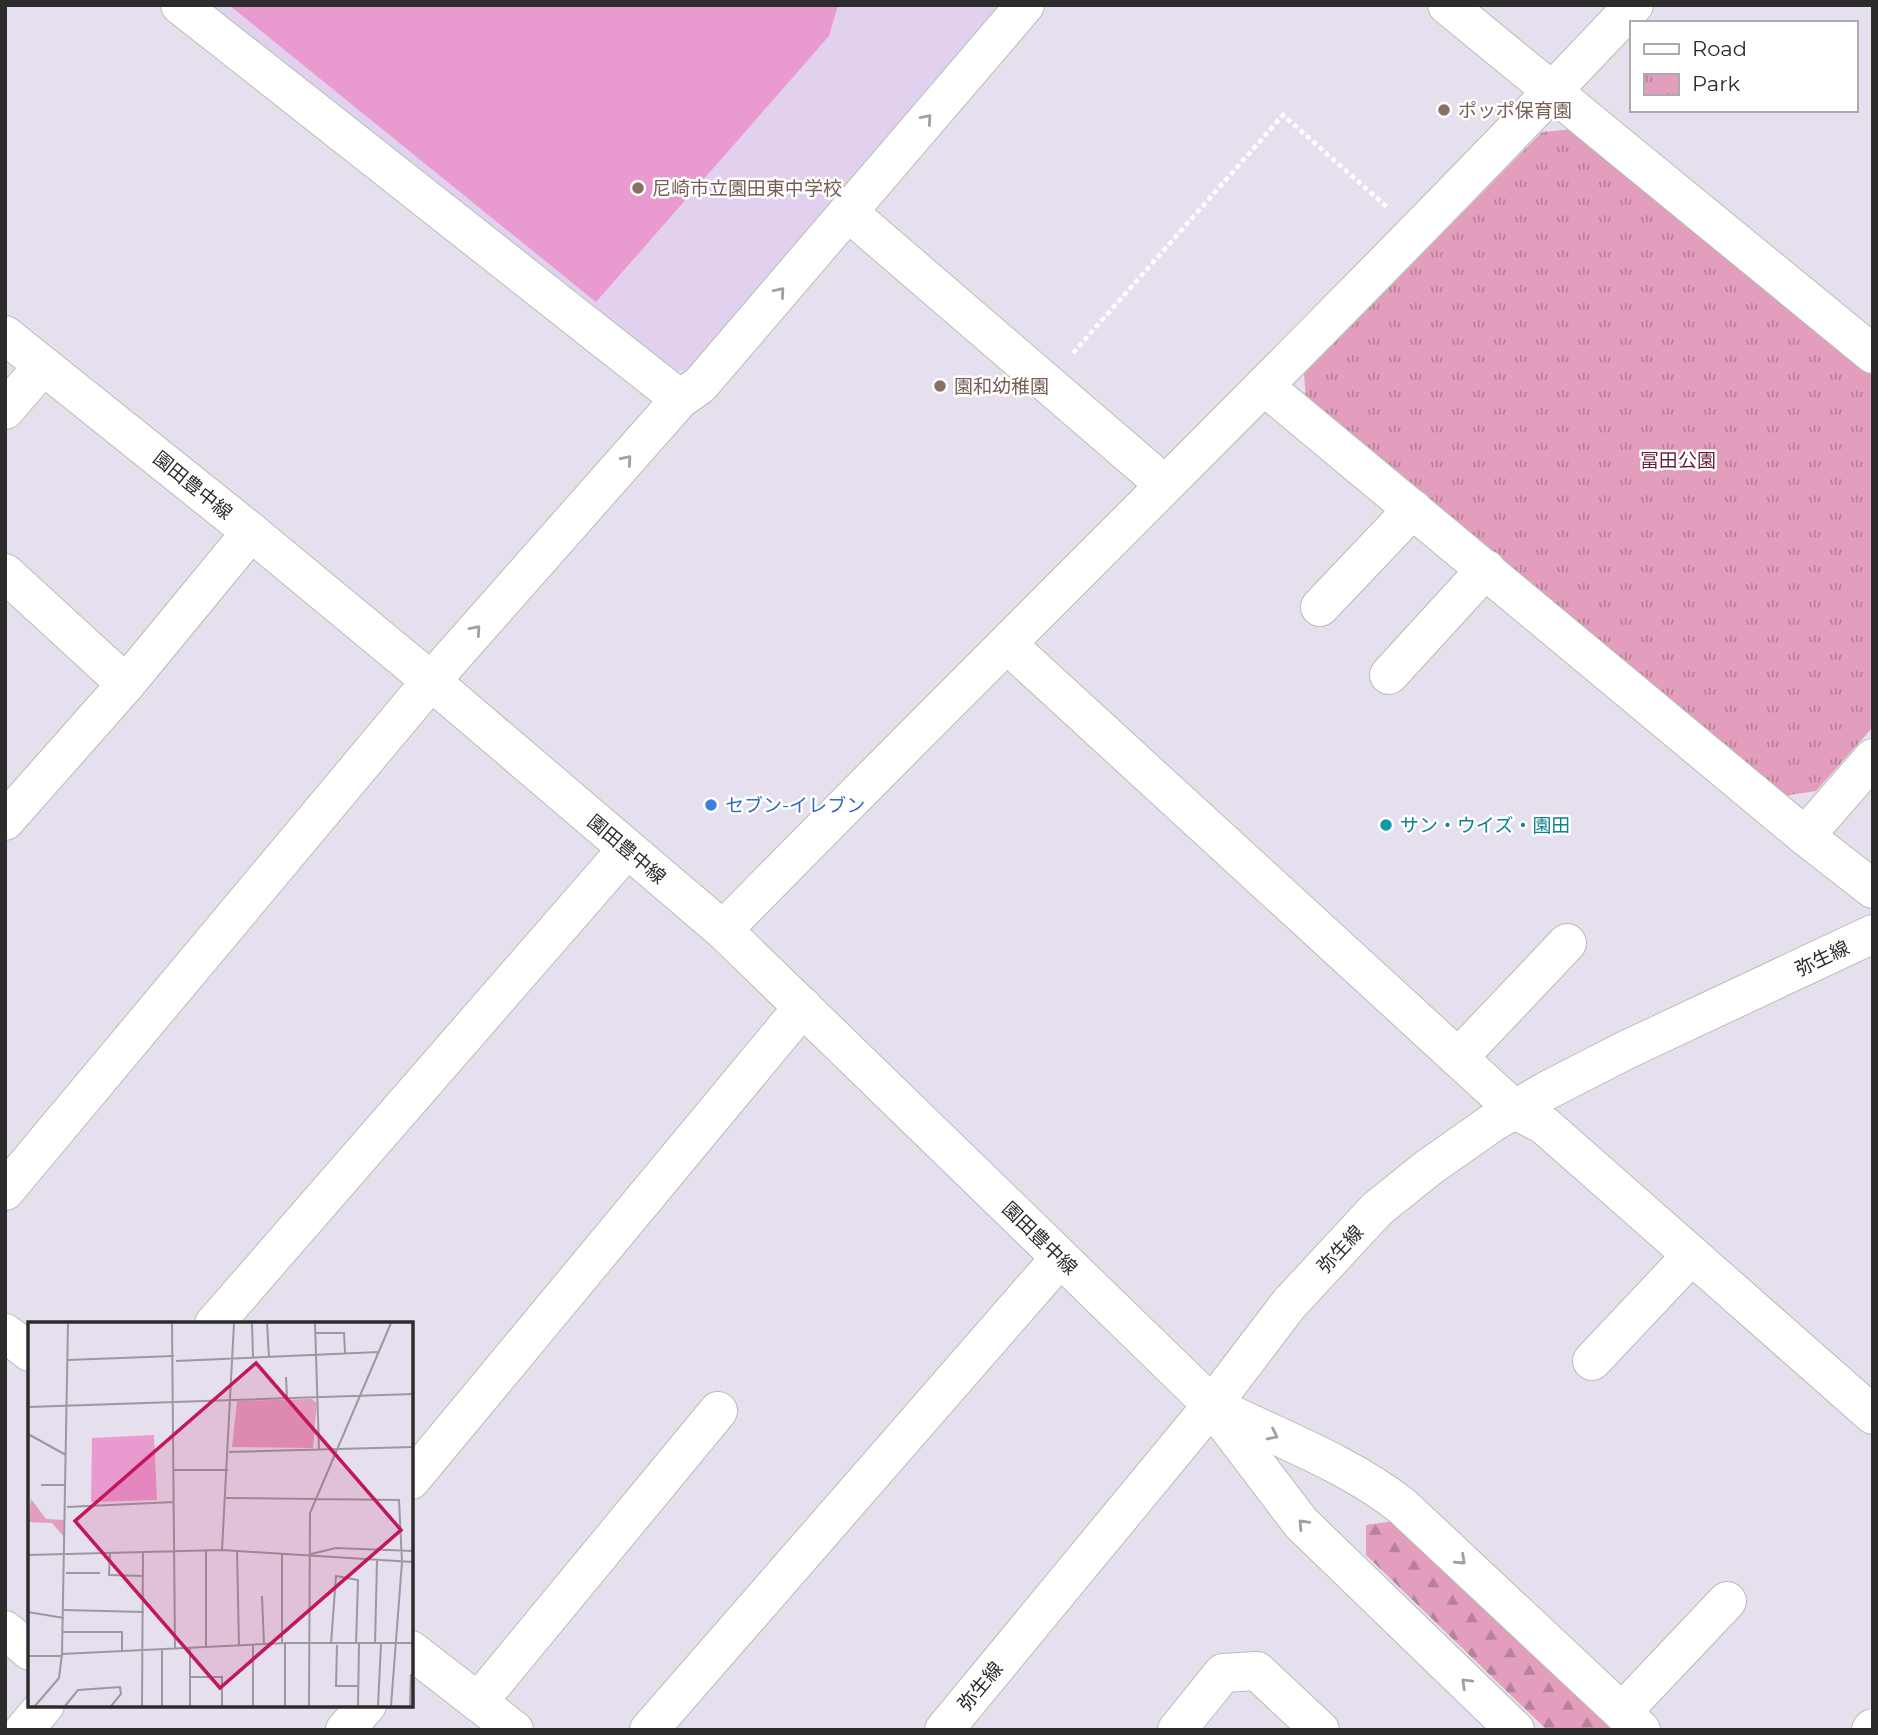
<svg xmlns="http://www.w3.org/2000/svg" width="1878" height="1735" viewBox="0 0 1878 1735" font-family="Montserrat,'Noto Sans JP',sans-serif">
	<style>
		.education { fill: #e1d0ee }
		.forest { fill: url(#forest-firs) }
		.park { fill: url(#park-tufts) }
		.pitch { fill: #e99acf }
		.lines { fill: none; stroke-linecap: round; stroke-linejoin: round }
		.street-casing { stroke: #b6bfb3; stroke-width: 40 }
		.secondary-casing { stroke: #b6bfb3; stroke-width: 40 }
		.path { stroke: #fff; stroke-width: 4.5; stroke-dasharray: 5 3.5; stroke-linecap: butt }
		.street { stroke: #fff; stroke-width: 38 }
		.secondary { stroke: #fff; stroke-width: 38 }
		.oneway { stroke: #a0a0a0 }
		.education-dot { fill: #8d6e63; stroke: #fff; stroke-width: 2.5 }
		.shop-dot { fill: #3f7fe0; stroke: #fff; stroke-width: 2.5 }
		.culture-dot { fill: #0f9aa8; stroke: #fff; stroke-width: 2.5 }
		.labels { text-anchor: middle; stroke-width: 5; stroke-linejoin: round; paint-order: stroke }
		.education-label { font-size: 19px; fill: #785e54; stroke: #fff; text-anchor: start }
		.park-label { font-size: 19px; fill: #691d34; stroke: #fff }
		.street-label { font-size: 19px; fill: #2c2c2c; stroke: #fff }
		.shop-label { font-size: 19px; fill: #366cbe; stroke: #fff; text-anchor: start }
		.culture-label { font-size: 19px; fill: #0d838f; stroke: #fff; text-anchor: start }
		.inset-road { fill: none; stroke: #9c97a0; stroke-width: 2 }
		.view { fill: #c2185b; fill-opacity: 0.15; stroke: #c2185b; stroke-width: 3.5 }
		.inset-edge { fill: none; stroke: #2c2c2c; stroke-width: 3.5 }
	</style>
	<defs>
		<pattern id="forest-firs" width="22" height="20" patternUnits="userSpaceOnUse" patternTransform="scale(1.75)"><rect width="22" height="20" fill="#e29ebc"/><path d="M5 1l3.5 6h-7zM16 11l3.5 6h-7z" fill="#b78199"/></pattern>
		<pattern id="park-tufts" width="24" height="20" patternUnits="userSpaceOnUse" patternTransform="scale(1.75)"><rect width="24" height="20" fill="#e29ebc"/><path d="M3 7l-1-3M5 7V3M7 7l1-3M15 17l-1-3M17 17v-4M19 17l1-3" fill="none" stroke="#b78199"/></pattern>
	</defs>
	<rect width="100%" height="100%" fill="#e6dfed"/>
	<path class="education" d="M199 5H1003L692 371 659 370Z"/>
	<path class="forest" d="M1394 1521 1615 1730H1547L1366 1555V1525Z"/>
	<path class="park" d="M1574 129 1873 373V727L1816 791 1783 796 1306 399 1304 374 1542 132Z"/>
	<path class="pitch" d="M229 5H838L829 36 596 302Z"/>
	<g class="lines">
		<defs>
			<g id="street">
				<path d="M180 5 680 399"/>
				<path d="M1447 5 1873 354"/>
				<path d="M848 212 1164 484"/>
				<path d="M1264 386 1805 836 1873 889"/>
				<path d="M5 410 43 366"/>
				<path d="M5 573 126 684"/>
				<path d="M1320 607 1413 509"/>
				<path d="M1008 645 1515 1110 1544 1125 1873 1415"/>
				<path d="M1389 675 1486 569"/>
				<path d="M5 821 126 684 251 532"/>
				<path d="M1805 836 1873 758"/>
				<path d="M723 930C1025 621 1337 320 1634 5"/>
				<path d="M1458 1058 1567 943"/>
				<path d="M5 1191 431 681 680 399 700 385 1025 5"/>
				<path d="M214 1324 627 849"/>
				<path d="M5 1333 30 1352"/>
				<path d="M1592 1361 1692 1255"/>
				<path d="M1212 1405C1275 1437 1346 1462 1402 1506L1641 1730"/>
				<path d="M1215 1410 1301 1523 1515 1730"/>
				<path d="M411 1480 803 1007"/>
				<path d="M5 1630 30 1651"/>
				<path d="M411 1650 514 1730"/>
				<path d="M478 1702 718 1411"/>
				<path d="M1622 1712 1727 1601"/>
				<path d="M24 1730 45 1705"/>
				<path d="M345 1730 367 1705"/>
				<path d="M649 1730 1060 1258"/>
				<path d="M1177 1730 1223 1673 1257 1671 1320 1730"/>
				<path d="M1871 1730 1873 1728"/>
			</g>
			<g id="secondary">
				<path d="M5 335 251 532 431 681 723 930 1212 1405"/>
				<path d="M944 1730 1212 1405 1289 1304 1377 1209 1428 1168 1492 1123 1546 1091 1626 1050 1873 934"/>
			</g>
		</defs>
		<use href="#street" class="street-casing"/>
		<use href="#secondary" class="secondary-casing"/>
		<path class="path" d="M1073 353 1283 115 1387 207"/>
		<use href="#street" class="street"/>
		<use href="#secondary" class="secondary"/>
	</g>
	<defs><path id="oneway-chevron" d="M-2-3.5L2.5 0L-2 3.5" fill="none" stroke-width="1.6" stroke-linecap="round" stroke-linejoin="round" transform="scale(1.75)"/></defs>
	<g class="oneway">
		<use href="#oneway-chevron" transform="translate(927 119) rotate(-49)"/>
		<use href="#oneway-chevron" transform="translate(780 292) rotate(-50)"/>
		<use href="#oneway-chevron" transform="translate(627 460) rotate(-49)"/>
		<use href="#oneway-chevron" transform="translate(476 630) rotate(-49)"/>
		<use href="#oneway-chevron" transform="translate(1273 1435) rotate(26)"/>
		<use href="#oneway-chevron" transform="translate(1303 1524) rotate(-133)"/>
		<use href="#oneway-chevron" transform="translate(1461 1560) rotate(43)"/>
		<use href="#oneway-chevron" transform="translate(1466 1683) rotate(-136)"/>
	</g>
	<g class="education-dot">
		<circle cx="1444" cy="110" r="7"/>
		<circle cx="638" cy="188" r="7"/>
		<circle cx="940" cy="386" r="7"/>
	</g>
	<circle class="shop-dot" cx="711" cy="805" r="7"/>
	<circle class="culture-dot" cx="1386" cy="825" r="7"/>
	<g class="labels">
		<g class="education-label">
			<text x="1458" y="117">ポッポ保育園</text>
			<text x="652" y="195">尼崎市立園田東中学校</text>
			<text x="954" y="393">園和幼稚園</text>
		</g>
		<g class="park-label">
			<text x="1678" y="467">冨田公園</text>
		</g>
		<g class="street-label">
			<text transform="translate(193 485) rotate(39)" y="7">園田豊中線</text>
			<text transform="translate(627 849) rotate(40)" y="7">園田豊中線</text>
			<text transform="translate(1822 958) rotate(-25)" y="7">弥生線</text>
			<text transform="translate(1040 1238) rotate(44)" y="7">園田豊中線</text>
			<text transform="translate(1340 1249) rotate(-47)" y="7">弥生線</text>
			<text transform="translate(980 1686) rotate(-50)" y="7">弥生線</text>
		</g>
		<g class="shop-label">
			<text x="725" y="812">セブン-イレブン</text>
		</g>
		<g class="culture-label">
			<text x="1400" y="832">サン・ウイズ・園田</text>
		</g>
	</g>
	<g transform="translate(28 1322)">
		<rect width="385" height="385" fill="#e6dfed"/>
		<path d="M284 77 289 81 285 126 204 125 209 79ZM3 177 18 197 36 198 37 216 24 201 0 200Z" fill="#e29ebc"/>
		<path d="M126 113 129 178 63 180 64 116Z" fill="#e99acf"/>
		<path class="inset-road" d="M144 1 147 327M224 1 225 35M239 1 241 35M287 1 291 128M288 11H316L317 31M39 38 146 34M148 39 351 30M258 55 259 76M0 85 385 72M0 112 38 133M201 130 385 125M146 148H200M13 163H38M198 176 371 178 374 240 363 384M39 185 146 180M178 228V326M194 228 206 1M209 228 211 324M82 230 81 253 116 254M283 232 308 226 385 229M0 233 194 228 385 240M38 251H72M234 274 236 323M36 288 116 290M0 290 36 296M35 310H94V329M254 321V231M303 322 308 254 330 258 328 322M347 322 349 239M309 323 308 364H331M162 326V384M134 328V384M34 332 257 321H385M0 334H34M162 355H194V384M7 384 31 356 34 332 40 1M37 384 50 368 92 365 93 372 83 384M114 384 115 229M225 384V323M257 384V321M281 384 282 191 363 1M330 384 331 322M350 384 353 322M382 384 383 352"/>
		<path class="view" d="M228 41 373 208 192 366 47 199Z"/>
		<rect width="385" height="385" class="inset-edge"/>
	</g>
	<rect width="1878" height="1735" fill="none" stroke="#2c2c2c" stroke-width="14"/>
	<rect x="1630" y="21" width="228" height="91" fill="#ffffff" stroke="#ababab" stroke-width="2"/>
	<rect x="1644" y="44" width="35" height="10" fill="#ffffff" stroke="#ababab" stroke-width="2"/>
	<text x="1692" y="56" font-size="21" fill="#2c2c2c">Road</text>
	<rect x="1644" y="74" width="35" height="21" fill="url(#park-tufts)" stroke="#ababab" stroke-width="2"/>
	<text x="1692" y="91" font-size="21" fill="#2c2c2c">Park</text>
</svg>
